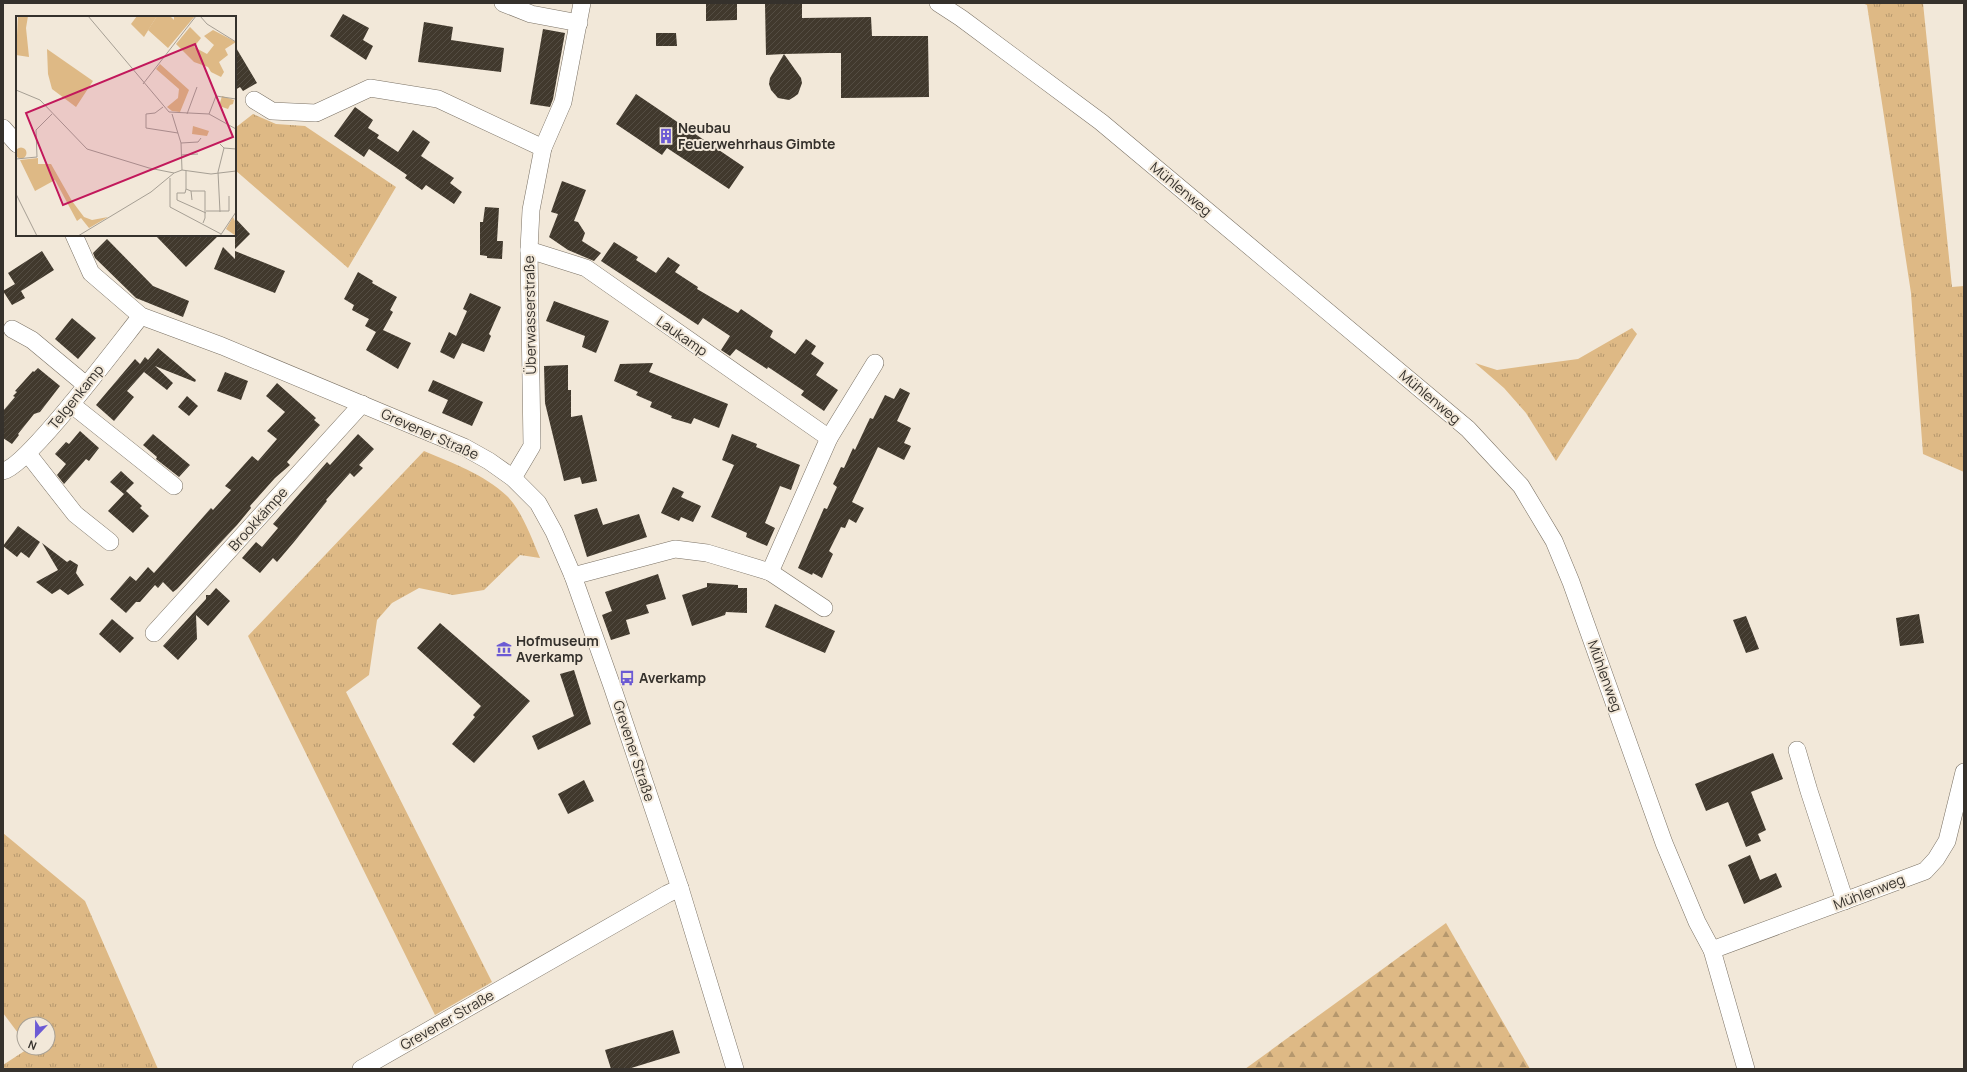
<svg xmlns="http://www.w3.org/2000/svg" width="1967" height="1072" viewBox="0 0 1967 1072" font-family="Manrope,sans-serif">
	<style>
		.grass { fill: url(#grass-tufts) }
		.forest { fill: url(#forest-firs) }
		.building { fill: url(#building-hatch) }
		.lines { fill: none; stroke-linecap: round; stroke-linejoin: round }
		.minor-casing { stroke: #7b7265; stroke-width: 18 }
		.minor { stroke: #fff; stroke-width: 17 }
		.labels { text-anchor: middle; stroke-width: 4; stroke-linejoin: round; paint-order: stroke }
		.poi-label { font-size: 14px; font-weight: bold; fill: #35312c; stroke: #f2e8d9; text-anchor: start }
		.street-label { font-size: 14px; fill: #35312c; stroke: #f2e8d9 }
		.inset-road { fill: none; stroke: #a69f94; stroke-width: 1 }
		.view { fill: #c2185b; fill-opacity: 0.15; stroke: #c2185b; stroke-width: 2 }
		.inset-edge { fill: none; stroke: #35312c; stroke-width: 2 }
	</style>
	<defs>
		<pattern id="grass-tufts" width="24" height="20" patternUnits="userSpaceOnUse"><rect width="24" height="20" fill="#deb985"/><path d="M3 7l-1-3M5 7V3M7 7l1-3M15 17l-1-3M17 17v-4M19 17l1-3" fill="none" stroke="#b5976d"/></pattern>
		<pattern id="forest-firs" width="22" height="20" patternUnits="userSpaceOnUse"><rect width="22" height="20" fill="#deb985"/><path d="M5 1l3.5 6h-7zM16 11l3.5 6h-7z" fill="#b5976d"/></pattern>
		<pattern id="building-hatch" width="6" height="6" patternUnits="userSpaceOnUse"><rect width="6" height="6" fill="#41392d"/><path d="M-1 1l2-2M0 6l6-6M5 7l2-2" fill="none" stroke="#544d43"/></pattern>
	</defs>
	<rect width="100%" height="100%" fill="#f2e8d9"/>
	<g class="grass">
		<path d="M1862 3H1923L1952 287 1964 286V472L1923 454 1911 293 1867 5Z"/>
		<path d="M253 114 276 124 305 126 396 187 348 268 235 170V128Z"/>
		<path d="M1632 328 1637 334 1556 461 1526 413 1504 388 1475 363 1497 370 1578 359Z"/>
		<path d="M424 451C452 463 484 474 507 496 522 511 532 539 540 558L520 555 484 590 453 595 419 588 392 603 377 620 369 675 346 692 492 982 435 1015 248 636Z"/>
		<path d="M3 833 85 901 158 1069H3V1065L29 1048H48V1024H24V1041L3 1013Z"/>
	</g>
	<path class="forest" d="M1446 923 1530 1069H1245Z"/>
	<g class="building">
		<path d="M706 3H737V20L706 21Z"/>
		<path d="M765 4H802V18L871 17 872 36H928L929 97 841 98V53H828L784 54 801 78 802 83 798 94 794 97 789 100 778 98 771 90 769 84 770 78 784 54 766 55Z"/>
		<path d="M343 14 369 28 363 40 373 46 366 60 330 36Z"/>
		<path d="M424 22 453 27 451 40 504 48 501 72 418 62Z"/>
		<path d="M543 29 565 33 553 99 550 107 530 104Z"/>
		<path d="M656 33H676L677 46H656Z"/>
		<path d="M235 46 257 83 243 91 240 87 235 90Z"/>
		<path d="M636 94 744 167 729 189 667 148 662 155 616 124Z"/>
		<path d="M355 107 373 120 368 128 379 135 377 138 398 152 413 130 430 142 421 156 454 178 450 183 462 192 454 204 426 185 422 190 405 178 407 175 369 149 364 157 334 136Z"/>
		<path d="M562 181 586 190 574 221 578 222 585 233 582 241 601 253 594 261 568 250 549 237 558 214 551 212Z"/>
		<path d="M485 207 499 208 497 241H503L502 259 487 258V256L480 255V222H483Z"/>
		<path d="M235 218 250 234 235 249Z"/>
		<path d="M155 235H219L186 267Z"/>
		<path d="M107 239 153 286 189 301 183 317 136 298 95 258 93 253Z"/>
		<path d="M614 242 638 257 636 260 656 273 668 257 680 265 675 272 698 287 697 289 738 313 741 309 773 331 770 337 795 354 806 339 816 346 811 354 824 363 816 375 838 390 824 411 801 395 804 391 768 367 767 369 736 349 730 356 721 350 730 336 703 318 698 325 601 261Z"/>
		<path d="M223 247 235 259V251L285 271 275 293 214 269Z"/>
		<path d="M42 251 54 270 21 291 25 298 12 305 3 291 15 284 8 273Z"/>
		<path d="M358 272 373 281 372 283 397 297 390 310 393 312 383 330 411 343 398 369 366 350 376 332 365 326 369 319 352 310 354 305 344 299Z"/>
		<path d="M470 293 501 307 489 334 491 336 484 352 462 343 454 359 440 352 449 332 456 336 467 311 463 309Z"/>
		<path d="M554 301 609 321 596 353 582 347 585 336 546 321Z"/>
		<path d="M72 318 96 338 78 359 55 339Z"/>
		<path d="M158 348 196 380 195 382 155 366 173 383 167 390 144 372 127 391 134 397 114 421 96 405 135 359 140 364 145 357 148 360Z"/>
		<path d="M653 363 649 372 728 404 719 428 694 418 691 424 671 418 672 416 650 407 652 402 636 395 638 392 614 381 620 364Z"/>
		<path d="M568 365V390H571V417L582 415 597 481 582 484 580 477 564 481 545 403 544 366Z"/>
		<path d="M38 368 60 386 40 412 34 414 18 434 19 435 12 444 3 438V411L15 397 13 396 17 392 15 391 33 371 34 372Z"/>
		<path d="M225 372 248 381 241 400 217 391Z"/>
		<path d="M433 380 483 402 472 426 442 413 448 400 428 391Z"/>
		<path d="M277 383 316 418 314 420 320 425 287 462 290 465 275 478 250 506 251 508 237 525 177 589 173 592 163 582 158 588 155 585 140 602H136L126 613 110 599 130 576 136 581 148 567 154 573 211 508 213 510 231 490 225 486 252 456 258 461 277 439 267 431 285 412 266 396Z"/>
		<path d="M900 388 910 393 897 421 911 428 904 443 911 446 904 460 878 447 852 502 864 508 856 523 849 519 845 528 841 527 829 551 833 554 822 578 813 573 812 575 798 568 824 508 827 509 837 487 833 484 841 467 844 468 853 448 855 450 870 418 873 419 885 395 894 399Z"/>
		<path d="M187 396 198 406 189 416 178 407Z"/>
		<path d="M80 431 99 448 89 461 86 459 64 484 57 475 66 464 55 454 66 442 69 444Z"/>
		<path d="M153 434 190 465 179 477 156 459 157 457 143 445Z"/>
		<path d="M358 434 374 449 359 465 363 468 354 477 350 473 326 500 327 501 294 542 277 562 273 558 260 573 242 558 256 542 262 547 278 528 273 524 327 462 330 465Z"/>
		<path d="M732 434 757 444 756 447 800 465 791 490 780 486 765 523 775 528 767 546 746 537 747 533 711 517 734 465 722 460Z"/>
		<path d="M121 471 134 483 126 491 142 506 140 508 149 516 133 533 108 511 124 494 110 482Z"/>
		<path d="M673 487 684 492 681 497 701 506 693 522 681 517 679 521 661 513Z"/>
		<path d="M597 508 603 525 639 514 647 537 587 557 574 515Z"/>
		<path d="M18 526 40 542 29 558 21 552 17 557 3 546Z"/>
		<path d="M42 543 67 562 70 560 78 565 76 573 84 585 68 595 60 589 52 594 36 582 58 570Z"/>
		<path d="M658 574 666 599 646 605 649 613 626 620 630 634 611 640 602 615 612 611 605 592Z"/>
		<path d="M707 583 738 585V588H747V613L726 612 725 615 692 626 682 595 707 587Z"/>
		<path d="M216 588 230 601 208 626 196 615 197 639 178 660 163 646 206 599V595H210Z"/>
		<path d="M775 604 835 631 825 653 765 627Z"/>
		<path d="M1919 614 1924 643 1900 646 1896 618Z"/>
		<path d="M1746 616 1759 649 1746 653 1733 620Z"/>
		<path d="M112 619 134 638 120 653 99 634Z"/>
		<path d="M440 623 530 701 474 763 452 744 475 717 473 715 481 706 417 648Z"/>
		<path d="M574 670 591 724 538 750 532 736 574 716 560 674Z"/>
		<path d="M1773 753 1783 779 1751 792 1766 830 1758 834 1761 841 1746 847 1728 802 1706 811 1695 784Z"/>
		<path d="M584 780 594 801 568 814 558 794Z"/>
		<path d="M1750 855 1760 880 1776 873 1782 887 1744 904 1728 865Z"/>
		<path d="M673 1030 680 1053 628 1069H611L605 1050Z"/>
	</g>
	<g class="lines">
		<defs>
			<g id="minor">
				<path d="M503 3 531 14 579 23"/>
				<path d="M938 3 961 18 1101 122 1468 429 1521 486 1554 541 1571 582 1664 843 1697 922 1712 950 1746 1069"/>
				<path d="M254 100 272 111 316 113 370 88 438 99 543 148"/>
				<path d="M3 128 17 144"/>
				<path d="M74 235 91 273 141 316 222 346 464 447 489 461 513 478 538 503 554 532 573 576 612 686 680 888 735 1069"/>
				<path d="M529 250 586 268 829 438 770 572 707 553 675 549 573 576"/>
				<path d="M12 329 32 340 86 385"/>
				<path d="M71 404 174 486"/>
				<path d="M829 438 875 363"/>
				<path d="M28 454 75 514 110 542"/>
				<path d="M3 471C28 466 120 342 141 316"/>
				<path d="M513 478 532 446 529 250 531 210 543 148 563 102 582 3"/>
				<path d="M770 572 824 608"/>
				<path d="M154 633 362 404"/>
				<path d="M1797 750 1809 791 1845 901"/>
				<path d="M1712 950 1925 871 1936 859 1947 841 1964 772"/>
				<path d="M361 1069 667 894 680 888"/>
			</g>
		</defs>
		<use href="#minor" class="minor-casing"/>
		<use href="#minor" class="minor"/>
	</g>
	<defs>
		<symbol id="building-bare" viewBox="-9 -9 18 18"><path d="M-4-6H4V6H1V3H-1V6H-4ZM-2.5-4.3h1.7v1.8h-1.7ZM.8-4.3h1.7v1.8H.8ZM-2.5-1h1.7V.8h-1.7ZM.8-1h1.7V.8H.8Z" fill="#6c5ad4" stroke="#f2e8d9" stroke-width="2.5" paint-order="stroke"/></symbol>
		<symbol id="museum-bare" viewBox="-9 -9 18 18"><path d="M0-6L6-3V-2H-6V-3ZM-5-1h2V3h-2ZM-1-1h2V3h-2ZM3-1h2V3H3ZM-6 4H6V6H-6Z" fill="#6c5ad4" stroke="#f2e8d9" stroke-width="2.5" paint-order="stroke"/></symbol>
		<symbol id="bus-bare" viewBox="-9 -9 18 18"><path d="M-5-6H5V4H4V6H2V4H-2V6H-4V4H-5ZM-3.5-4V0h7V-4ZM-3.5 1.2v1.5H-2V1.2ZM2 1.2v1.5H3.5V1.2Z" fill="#6c5ad4" stroke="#f2e8d9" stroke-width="2.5" paint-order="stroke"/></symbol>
	</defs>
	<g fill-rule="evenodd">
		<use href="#building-bare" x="655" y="125" width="22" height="22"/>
		<use href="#museum-bare" x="493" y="638" width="22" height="22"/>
		<use href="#bus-bare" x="616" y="667" width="22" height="22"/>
	</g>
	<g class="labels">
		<g class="poi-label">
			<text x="678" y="133">Neubau<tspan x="678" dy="16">Feuerwehrhaus Gimbte</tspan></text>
			<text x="516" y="646">Hofmuseum<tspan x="516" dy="16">Averkamp</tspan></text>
			<text x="639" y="683">Averkamp</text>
		</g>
		<g class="street-label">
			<text transform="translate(1181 189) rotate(40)" y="5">Mühlenweg</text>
			<text transform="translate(530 315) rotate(-91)" y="5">Überwasserstraße</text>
			<text transform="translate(682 336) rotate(35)" y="5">Laukamp</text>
			<text transform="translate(76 397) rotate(-51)" y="5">Telgenkamp</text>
			<text transform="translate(1430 397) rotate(40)" y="5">Mühlenweg</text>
			<text transform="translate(430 434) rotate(24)" y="5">Grevener Straße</text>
			<text transform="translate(258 519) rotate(-48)" y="5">Brookkämpe</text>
			<text transform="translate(1605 676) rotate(70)" y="5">Mühlenweg</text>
			<text transform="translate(634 751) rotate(72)" y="5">Grevener Straße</text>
			<text transform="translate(1869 892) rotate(-21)" y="5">Mühlenweg</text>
			<text transform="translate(447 1020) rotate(-30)" y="5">Grevener Straße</text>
		</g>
	</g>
	<g transform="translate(16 16)">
		<rect width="220" height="220" fill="#f2e8d9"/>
		<path d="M141 0H154L158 4V0H179L152 32 132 14ZM174 11 185 22 178 31 191 38 198 29 188 20 197 14 220 26 209 33 212 39 203 46 208 56 205 61 195 56 192 51 178 46 160 28ZM144 48 173 74 164 96 156 95 151 91 162 82 163 73 140 53ZM177 110 193 115 191 120 176 118ZM-0.5 137a5.5 5.5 0 1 1 11 0a5.5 5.5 0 1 1-11 0ZM22 142V148H35L56 185 68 201 76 204 92 201 73 212 65 202 61 205 39 164 19 175 4 144ZM217 201 220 207V220L210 213Z" fill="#deb985"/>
		<path d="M2 0H12L10 12 13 41 0 39ZM121 0H141L128 21 115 8ZM31 33 77 65 60 91 36 73 32 58ZM206 80 218 84 217 88 214 89 212 93 203 90Z" fill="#deb985"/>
		<path class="inset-road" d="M72 0 153 96 193 98 220 113M184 0 191 8 220 26M127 68 180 0M0 74 24 84 71 133 133 152 158 157 166 154M147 91 139 97 130 98V112L162 117M156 98 165 127 166 154M171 98 181 71M193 98 200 80 220 83M165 127 182 126 185 122M204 128 208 132 220 133M166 139 182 138M0 143 21 141 20 114 36 98M166 154 195 158 220 155M170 155V173L175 175 176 184M154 162V191L205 218M170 173 169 177H161V184L190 197M175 175H189V202L187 207M0 178 21 220M190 195H213V180M204 196 202 156 208 132M62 220 135 176 158 157M204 220 220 196"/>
		<path class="view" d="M179 28 217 121 47 189 10 97Z"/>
		<rect width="220" height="220" class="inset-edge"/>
	</g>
	<rect width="1967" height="1072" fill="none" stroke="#35312c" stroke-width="8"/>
	<g transform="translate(36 1036) rotate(202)"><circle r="19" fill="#f2e8d9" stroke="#a69f94"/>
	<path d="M0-3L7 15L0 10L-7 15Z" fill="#6c5ad4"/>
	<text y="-6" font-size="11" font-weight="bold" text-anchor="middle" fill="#35312c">N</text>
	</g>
</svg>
